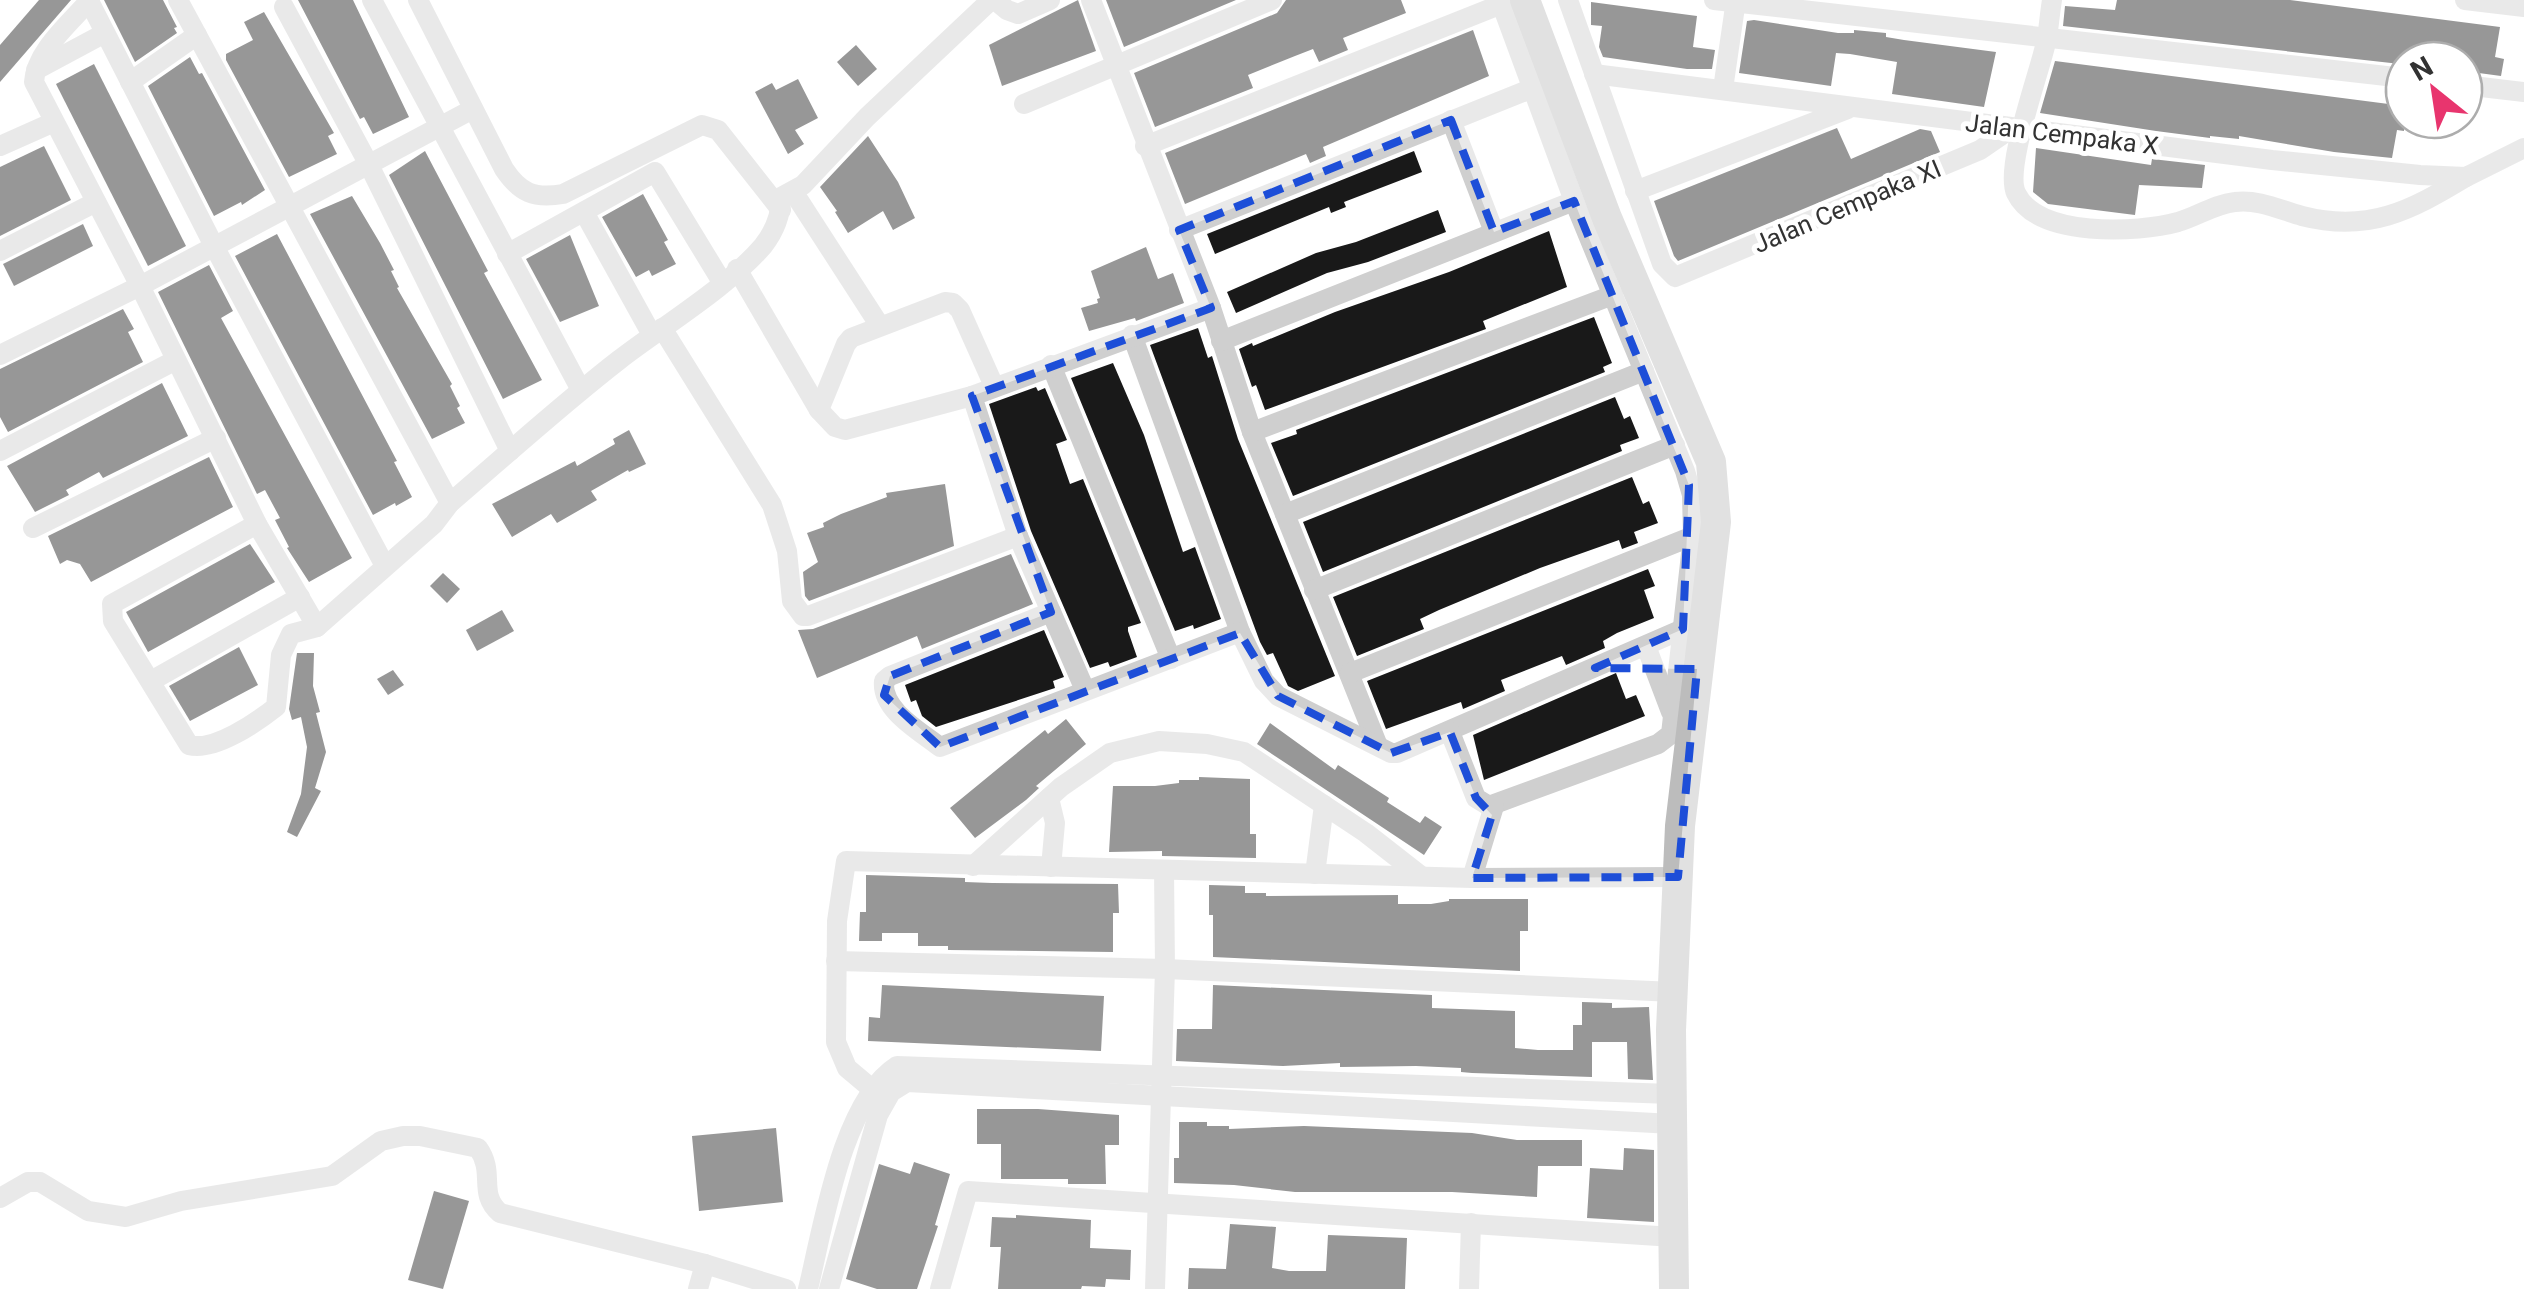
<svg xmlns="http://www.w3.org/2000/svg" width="2524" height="1289" viewBox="0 0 2524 1289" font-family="Roboto,sans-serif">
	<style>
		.building { fill: #191919 }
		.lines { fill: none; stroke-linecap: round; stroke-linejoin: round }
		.street { stroke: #cfcfcf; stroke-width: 20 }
		.secondary { stroke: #bcbcbc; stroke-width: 30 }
		.marked { fill: none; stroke: #1d4ed8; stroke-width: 8; stroke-dasharray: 20 12; stroke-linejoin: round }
		.labels { text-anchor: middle; stroke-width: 10; stroke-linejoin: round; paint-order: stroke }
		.street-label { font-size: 25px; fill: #323232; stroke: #fff }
	</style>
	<rect width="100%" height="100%" fill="#fff"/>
	<g class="building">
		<path d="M39 0H71L0 82V45Z"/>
		<path d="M104 0H163L177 27 174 28 177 33 135 62Z"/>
		<path d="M298 0H353L409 117 373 134 364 117 360 119Z"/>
		<path d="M1078 0 1096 51 1002 86 989 45Z"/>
		<path d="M1106 0H1236L1124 47Z"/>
		<path d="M1286 0H1401L1406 13 1343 38 1348 50 1319 62 1313 49 1295 56 1248 75 1253 88 1155 127 1134 73 1277 13Z"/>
		<path d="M2117 0H2290L2500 27 2495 57 2504 59 2501 76 2464 71V60H2401L2400 64 2063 26 2065 6 2115 10Z"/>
		<path d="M1591 2 1697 16 1693 47 1715 50 1712 69H1687L1603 57 1599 47 1602 26 1591 25Z"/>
		<path d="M264 12 334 133 328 136 337 154 289 177 226 60V54L253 40 244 22Z"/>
		<path d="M1754 20 1838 33H1854V30L1886 33V37L1904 40 1996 52 1984 107 1892 94 1897 62 1850 54 1836 53 1831 86 1739 73 1747 21Z"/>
		<path d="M1473 30 1489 76 1323 147 1326 156 1310 163 1306 154 1185 204 1165 153Z"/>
		<path d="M856 45 877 69 858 86 837 62Z"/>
		<path d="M190 57 199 74 202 73 265 190 242 205 241 202 214 216 148 86Z"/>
		<path d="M2055 61 2404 106V131L2397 130 2392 158 2334 152 2239 136V139L2210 136V138L2156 131 2040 113Z"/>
		<path d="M94 64 186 246 148 266 56 84Z"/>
		<path d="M798 79 818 118 795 130 804 144 788 154 755 92 772 83 776 90Z"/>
		<path d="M1837 128 1851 159 1920 129 1931 131 1940 152 1678 261 1674 256 1654 201Z"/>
		<path d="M868 136 898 182 915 218 893 230 883 211 848 233 835 212 837 211 820 187Z"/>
		<path d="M44 146 71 200 0 236V167Z"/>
		<path d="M2036 148 2151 165 2152 159 2205 165 2202 188 2139 185 2135 215 2048 204 2033 192Z"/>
		<path d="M425 151 488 271 484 273 542 380 503 399 389 175Z"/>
		<path d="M1414 151 1422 172 1344 202 1346 207 1331 213 1329 207 1215 254 1207 234Z"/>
		<path d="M643 194 668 240 664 242 676 264 652 276 649 270 636 277 602 217Z"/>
		<path d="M352 196 380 243 394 270 391 271 399 287 397 288 452 384 450 386 460 406 457 408 465 423 432 439 310 214Z"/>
		<path d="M1438 210 1446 232 1368 262 1327 273 1236 313 1227 292 1316 253 1356 242Z"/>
		<path d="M83 224 93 246 14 286 3 264Z"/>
		<path d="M1549 231 1567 287 1483 321 1486 329 1265 410 1256 385 1252 387 1239 349 1252 343 1253 346 1335 312 1449 272Z"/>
		<path d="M277 234 397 461 394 462 412 497 396 506 395 503 373 515 235 256Z"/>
		<path d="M570 235 599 306 560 322 526 259Z"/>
		<path d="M1146 247 1158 279 1173 273 1184 303 1136 321 1135 318 1089 331 1081 308 1098 303 1097 299 1100 298 1091 271Z"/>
		<path d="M209 265 233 311 221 318 352 558 309 582 287 548 289 547 275 520 280 518 265 490 257 494 158 292Z"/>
		<path d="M123 309 134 329 128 332 143 362 8 432 0 417V369Z"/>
		<path d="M1594 317 1612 363 1603 367 1605 372 1293 496 1271 443 1297 434 1296 430Z"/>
		<path d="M1198 328 1208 358 1212 356 1238 439 1335 676 1298 691 1288 686 1273 653 1267 655 1260 642 1150 345Z"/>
		<path d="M1113 363 1144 435 1183 552 1195 547 1221 619 1194 629 1193 625 1175 631 1071 378Z"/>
		<path d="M162 383 188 436 103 478 99 472 66 490 69 495 35 512 7 466Z"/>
		<path d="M1036 387 1038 391 1045 388 1067 440 1056 444 1070 484 1083 479 1141 623 1128 627V631L1137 657 1110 667 1108 662 1090 668 1031 531 989 404Z"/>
		<path d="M1615 397 1624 419 1630 416 1639 438 1620 445 1622 451 1323 572 1303 522Z"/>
		<path d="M629 430 646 464 629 472 628 470 591 491 597 500 557 523 551 514 512 537 492 504 575 461 577 466 615 444 613 439Z"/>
		<path d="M209 457 233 507 91 582 80 564 67 560 60 564 48 536Z"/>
		<path d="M1632 477 1643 504 1649 501 1658 523 1634 532 1638 543 1622 549 1619 540 1540 568 1439 610 1420 619 1424 629 1357 656 1333 597Z"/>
		<path d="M945 484 954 546 809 601 805 596 803 572 818 562 807 533 824 527 823 523 841 514 887 497 886 493Z"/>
		<path d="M250 544 275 582 148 652 126 612Z"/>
		<path d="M1011 554 1033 604 922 649 917 636 817 678 798 630 813 629Z"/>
		<path d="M1648 569 1655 586 1644 590 1654 618 1617 633 1603 641 1605 648 1566 665 1562 656 1501 680 1505 691 1463 709 1461 702 1386 729 1367 681Z"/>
		<path d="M443 573 460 589 447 603 430 586Z"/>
		<path d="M502 610 514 631 477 651 466 630Z"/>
		<path d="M1044 630 1064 677 1053 681 1055 688 936 727 922 716 916 700 911 702 905 685Z"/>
		<path d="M239 647 258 685 190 721 169 686Z"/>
		<path d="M297 653H314L313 686 320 712 316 713 326 752 315 788 321 791 297 837 287 832 301 794 307 747 301 717 292 720 289 709Z"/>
		<path d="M393 670 404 685 388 695 377 679Z"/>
		<path d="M1616 673 1626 699 1636 695 1645 716 1484 780 1473 735Z"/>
		<path d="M1066 719 1086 744 1036 786 1039 788 1026 800 975 838 950 808 1045 730 1048 734Z"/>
		<path d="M1270 723 1335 770 1338 765 1389 798 1387 802 1420 823 1425 816 1442 827 1424 855 1257 744Z"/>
		<path d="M1199 777 1250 779V834H1256V858L1162 856V851L1109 852 1113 786H1155L1179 783V780H1199Z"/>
		<path d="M866 875 965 878V882L992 883 1118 884 1119 913H1113V952L948 950V946H918V933H882V941H859L860 912H866Z"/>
		<path d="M1209 885 1245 886V893H1266V896L1398 895V904H1431L1449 901V899H1528V931H1520V971L1213 957V915H1209Z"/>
		<path d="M882 985 1104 996 1101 1051 868 1041 869 1017 880 1018Z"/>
		<path d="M1213 985 1432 995V1008L1515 1011V1048L1538 1050H1573V1025H1582V1002L1612 1003V1008L1649 1007 1653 1080 1628 1079 1627 1042H1592V1077L1472 1073 1461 1072V1068L1416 1066 1340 1067V1063L1283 1066 1176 1061 1177 1029H1212Z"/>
		<path d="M977 1109H1038L1119 1115V1145H1105L1106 1184H1068V1179H1001V1144H977Z"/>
		<path d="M1179 1122H1207V1126H1229V1129L1304 1126 1472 1133 1517 1140H1582V1166H1538L1537 1197 1452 1192H1295L1234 1185 1174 1183V1158H1179Z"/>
		<path d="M776 1128 783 1202 699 1211 692 1136Z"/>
		<path d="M1624 1148 1654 1150V1222L1587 1218 1590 1168 1623 1170Z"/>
		<path d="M914 1162 950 1174 935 1225 938 1226 917 1289H877L846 1279 879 1164 910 1174Z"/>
		<path d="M434 1191 469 1201 443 1289 408 1280Z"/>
		<path d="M1016 1215 1091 1220 1090 1248 1131 1250 1130 1280 1106 1279 1105 1287 1082 1286 1081 1289H998L1001 1247H990L992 1217 1016 1218Z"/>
		<path d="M1230 1224 1276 1227 1272 1268 1289 1271H1326L1328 1235 1407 1238 1405 1289H1188L1189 1268 1226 1269Z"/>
	</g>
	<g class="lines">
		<g class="street">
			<path d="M90 0C70 23 36 51 34 82L140 286 257 524 317 627"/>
			<path d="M178 0 450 503"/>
			<path d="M372 0 581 390"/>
			<path d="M418 0 504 169C520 193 534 199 563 194L702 125 718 130 781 210"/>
			<path d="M995 0 1007 10 1018 14 1050 0"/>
			<path d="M1091 0 1211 308 1252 432 1378 746"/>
			<path d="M1568 0 1662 264 1675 277 1980 150 2012 128"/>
			<path d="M1714 0 2404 78"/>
			<path d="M2052 0C2050 12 2049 25 2047 38 2041 69 2004 167 2016 193 2037 238 2138 233 2178 222 2198 216 2215 204 2235 202 2259 199 2280 210 2302 216 2368 233 2410 211 2466 177"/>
			<path d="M2465 0 2524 7"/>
			<path d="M89 1 214 246 385 566"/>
			<path d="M284 7 368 163 510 451"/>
			<path d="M36 70 105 33"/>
			<path d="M1594 74 2272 160 2420 175 2466 177 2524 148"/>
			<path d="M130 82 197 35"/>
			<path d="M2464 85 2524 92"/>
			<path d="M1723 89 1736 0"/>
			<path d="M1024 104 1272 0"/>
			<path d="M1451 120 1494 232"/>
			<path d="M0 146 54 122"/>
			<path d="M1145 146 1502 4"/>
			<path d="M1635 191 1848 109"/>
			<path d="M794 193 880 326"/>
			<path d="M584 212 652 335"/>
			<path d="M1179 230 1533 88"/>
			<path d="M0 251 96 202"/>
			<path d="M507 254 655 172 722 282"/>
			<path d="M737 269 819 410"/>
			<path d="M662 328 772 505 787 551 792 601 803 616H808L1018 536"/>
			<path d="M1132 335 1240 632"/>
			<path d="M1221 341 1574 201"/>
			<path d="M0 355 140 286 473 109"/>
			<path d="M1051 365 1171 659"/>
			<path d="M972 396 845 430 835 427 819 410 846 344 851 338 945 302 953 303 960 310 994 386"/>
			<path d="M1252 432 1613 295"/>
			<path d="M0 451 176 360"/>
			<path d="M1285 514 1644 371"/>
			<path d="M257 524 112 604 113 621 189 745C214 752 257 722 276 707L281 655 291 634 317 627 434 524 450 503C506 455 561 405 619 360 663 326 728 287 763 246 774 232 781 215 781 197L803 185 867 117 991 0"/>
			<path d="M33 528 216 438"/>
			<path d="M1314 590 1675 445"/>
			<path d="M1051 612 890 676 884 681C881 710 920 731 940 747L1240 632 1264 681 1278 696 1391 753H1397L1683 629"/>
			<path d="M1646 646 1671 712"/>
			<path d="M1350 673 1693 536"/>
			<path d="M151 681 300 597"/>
			<path d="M1085 690 1018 536 972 396 1211 308"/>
			<path d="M1450 732 1476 798 1489 806 1658 744 1671 734 1693 536 1692 495 1685 471 1574 201 1500 0"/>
			<path d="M1049 798 1055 823 1051 867"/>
			<path d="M973 866 1061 787 1110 753 1159 741 1207 744 1244 752 1366 833 1421 876"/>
			<path d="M1315 874 1324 805"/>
			<path d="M1472 878 1494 806"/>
			<path d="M836 961 1165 969 1674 992"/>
			<path d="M872 1089 847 1068 836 1042 837 921 846 861 1472 878 1678 877"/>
			<path d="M0 1198 28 1182H40L88 1211 126 1217 181 1201 332 1176 381 1141 403 1136H420L478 1148C496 1173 477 1193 500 1213L705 1264 786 1289"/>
			<path d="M698 1289 705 1264"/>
			<path d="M808 1289C823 1228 842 1101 897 1066L1671 1094"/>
			<path d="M829 1289 878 1115 891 1092 907 1082 1672 1124"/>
			<path d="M940 1289 968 1191 1673 1237"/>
			<path d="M1155 1289 1165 969 1164 870"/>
			<path d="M1469 1289 1471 1223"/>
		</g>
		<path class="secondary" d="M1525 0 1607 218 1711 462 1716 522 1680 826 1671 1030 1674 1289"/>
	</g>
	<path d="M0 0H2524V1289H0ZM1451 120 1494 232 1574 201 1689 485 1683 629 1595 668 1697 669 1678 877 1472 878 1492 815 1476 798 1450 732 1391 753 1278 696 1240 633 940 747 884 695 890 676 1051 612 972 396 1211 308 1179 230Z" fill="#fff" fill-opacity=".55" fill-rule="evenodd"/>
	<path class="marked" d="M1451 120 1494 232 1574 201 1689 485 1683 629 1595 668 1697 669 1678 877 1472 878 1492 815 1476 798 1450 732 1391 753 1278 696 1240 633 940 747 884 695 890 676 1051 612 972 396 1211 308 1179 230Z"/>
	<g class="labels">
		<g class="street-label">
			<text transform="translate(2062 134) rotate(7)" y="9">Jalan Cempaka X</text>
			<text transform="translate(1847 206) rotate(-23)" y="9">Jalan Cempaka XI</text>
		</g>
	</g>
	<g transform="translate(2434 90) rotate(330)"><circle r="48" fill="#ffffff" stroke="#adadad" stroke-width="2.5"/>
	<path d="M0-8L18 38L0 25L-18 38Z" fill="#e8356e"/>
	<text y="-15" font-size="28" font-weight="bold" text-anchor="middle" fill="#323232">N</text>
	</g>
</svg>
